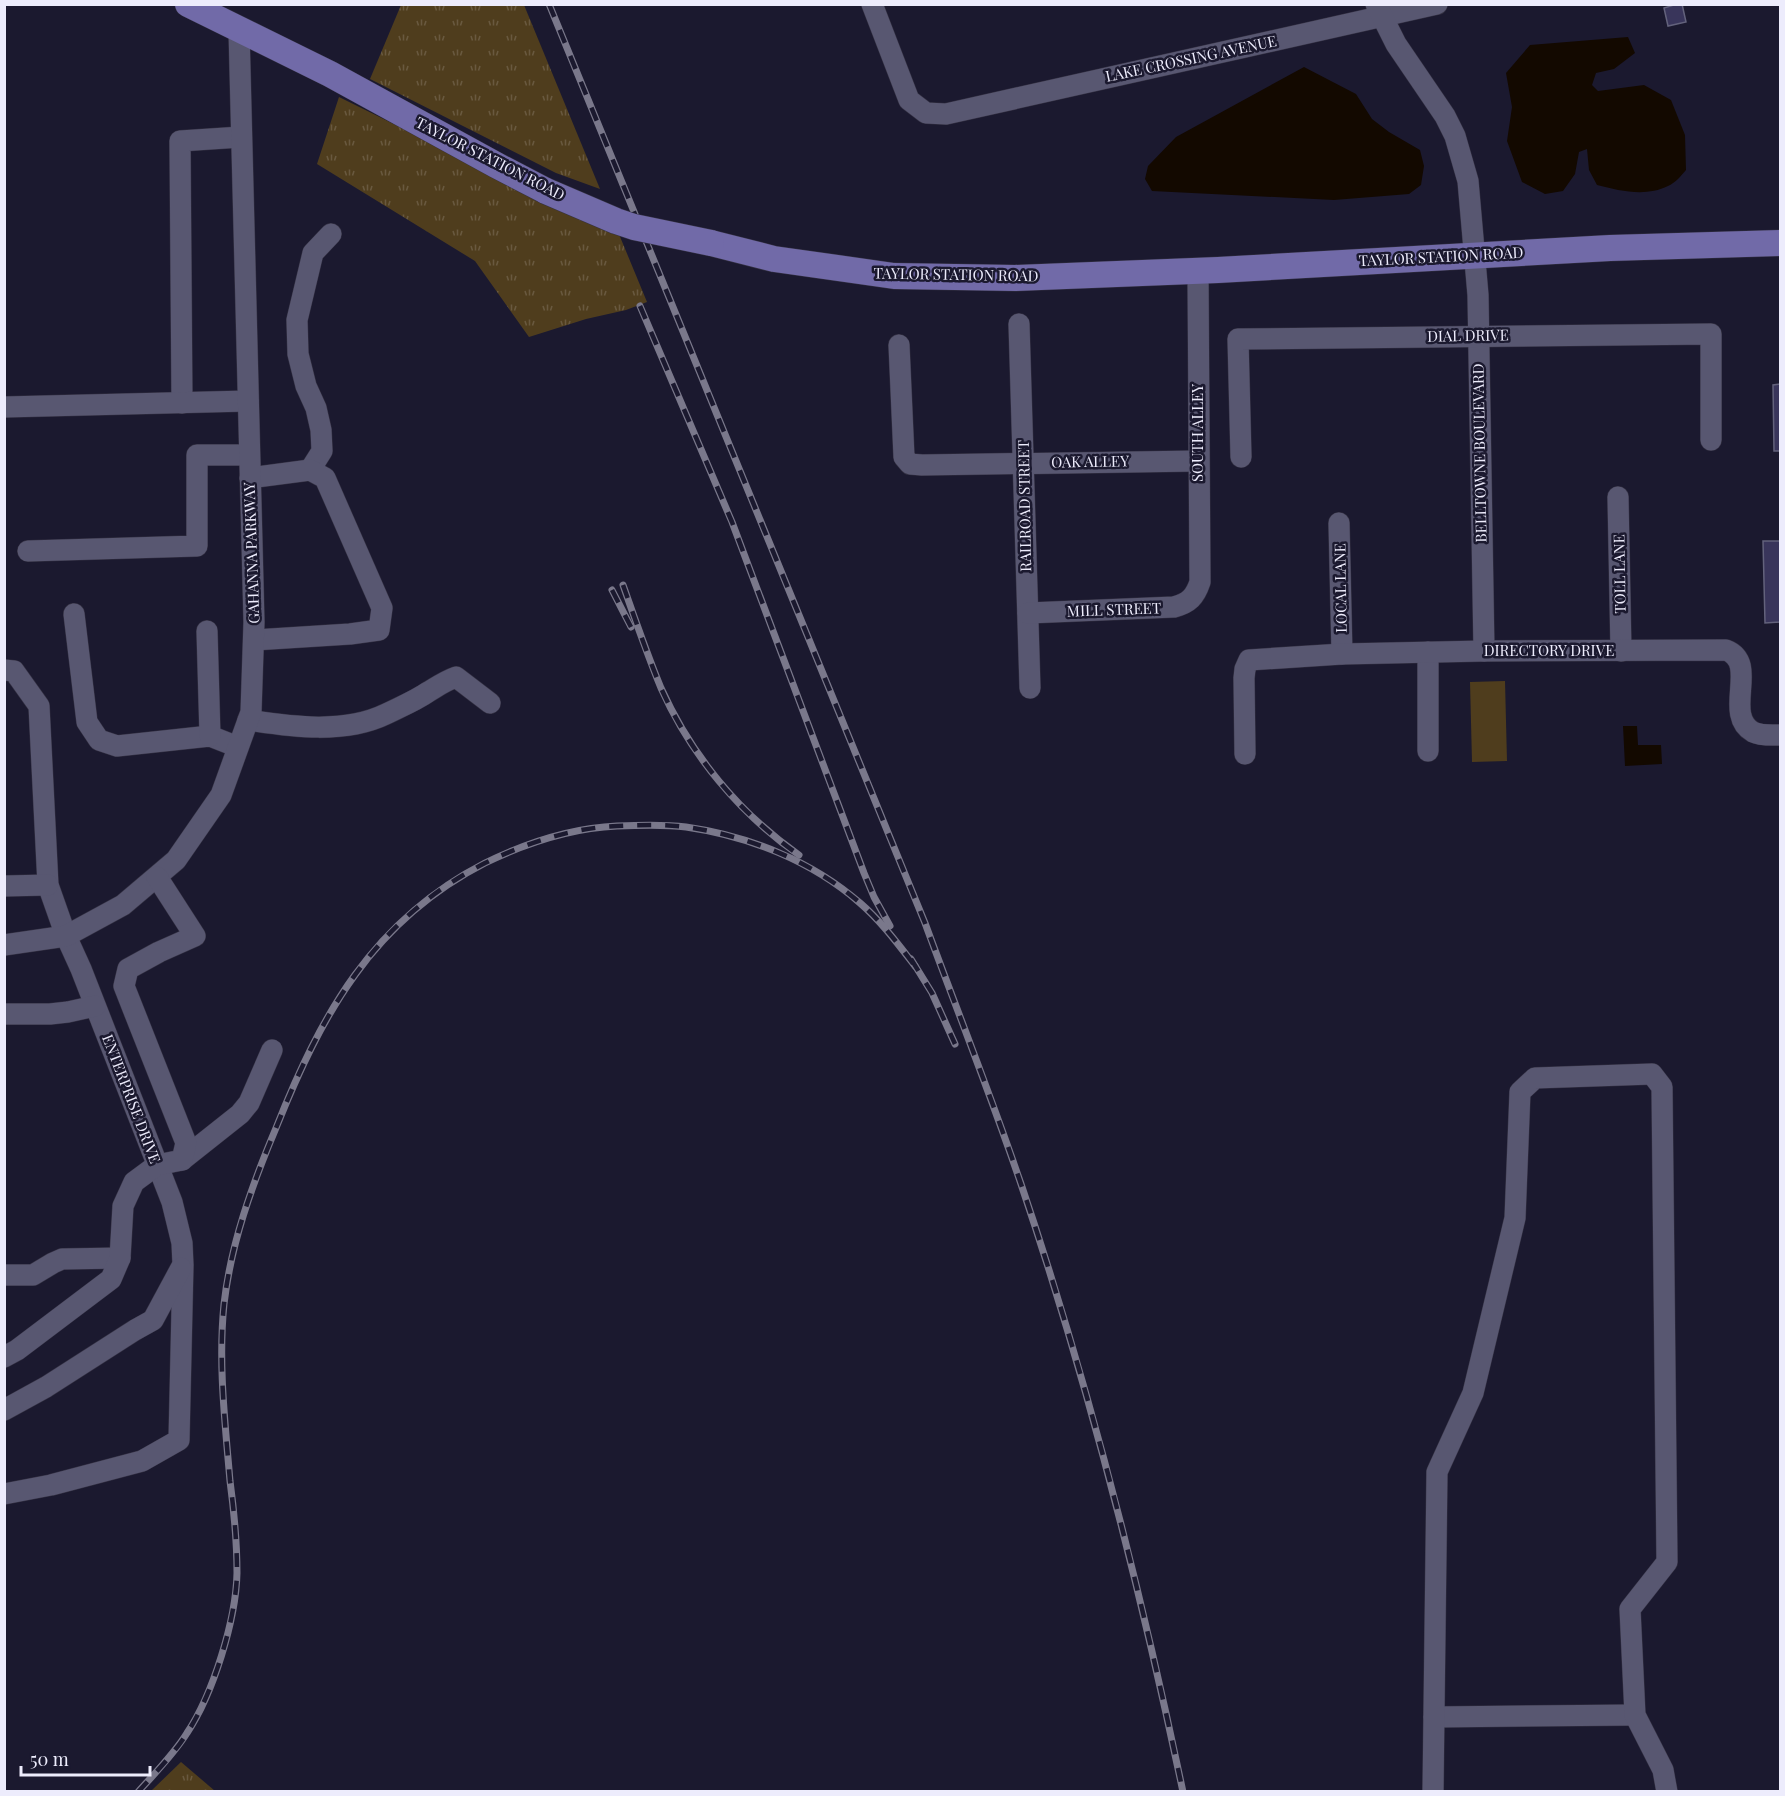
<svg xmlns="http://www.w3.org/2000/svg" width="1785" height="1796" viewBox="0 0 1785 1796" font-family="'Playfair Display',serif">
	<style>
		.grass { fill: url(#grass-tufts) }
		.pitch { fill: #4f3d1d }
		.water { fill: #130900 }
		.building { fill: #39355b; stroke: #63627c; stroke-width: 1.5 }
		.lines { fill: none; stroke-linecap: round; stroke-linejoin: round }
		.minor-casing { stroke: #353244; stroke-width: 22 }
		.major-casing { stroke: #353244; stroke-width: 27 }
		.minor { stroke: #585771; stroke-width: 21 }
		.major { stroke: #716aa8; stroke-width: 26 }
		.rail-casing { stroke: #7a788b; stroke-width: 7 }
		.rail { stroke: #1b192f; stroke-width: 4.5; stroke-dasharray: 14; stroke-linecap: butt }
		.major-bridge-casing { stroke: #353244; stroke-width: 27; stroke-linecap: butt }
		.major-bridge { stroke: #716aa8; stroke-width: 26 }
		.labels { text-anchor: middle; stroke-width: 5; stroke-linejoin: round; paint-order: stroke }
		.street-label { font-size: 15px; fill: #edecfc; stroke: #1b192f }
	</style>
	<defs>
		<pattern id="grass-tufts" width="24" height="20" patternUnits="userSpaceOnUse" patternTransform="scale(1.5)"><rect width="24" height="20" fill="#4f3d1d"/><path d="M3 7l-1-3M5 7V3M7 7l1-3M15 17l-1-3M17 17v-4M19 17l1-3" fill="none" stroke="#69593f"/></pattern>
	</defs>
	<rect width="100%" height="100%" fill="#1b192f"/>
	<g class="grass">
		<path d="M401 5H524L600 189 556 173 370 79Z"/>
		<path d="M339 97 548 200 616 227 647 302 626 310 586 319 529 337 475 261 317 164Z"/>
		<path d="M181 1762 215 1791H151Z"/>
	</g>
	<path class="pitch" d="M1505 681 1507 761 1472 762 1470 682Z"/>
	<g class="water">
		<path d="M1628 37 1635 53 1614 69 1596 73 1592 85 1598 91 1644 85 1671 100 1685 135 1686 170C1681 176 1675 183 1668 186 1646 197 1620 191 1597 185L1589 170 1587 149 1579 152 1575 174 1563 191 1545 194 1522 182 1507 141 1512 107 1506 73 1530 45Z"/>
		<path d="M1304 67 1356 94 1372 119 1389 132 1420 150 1424 166 1421 185 1409 194 1334 200 1152 191 1145 179 1148 166 1176 137Z"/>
		<path d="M1623 726H1637L1638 745H1661L1662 764 1625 766Z"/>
	</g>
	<g class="building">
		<path d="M1677 4H1682L1686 22 1668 26 1664 8Z"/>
		<path d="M1780 384V451H1774L1773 385Z"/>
		<path d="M1763 541H1780V622L1765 623Z"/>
	</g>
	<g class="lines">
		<defs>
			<g id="minor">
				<path d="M872 4 909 100 926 113 946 114 1437 4"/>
				<path d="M1376 4 1396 44 1445 116 1455 136 1468 181 1478 295 1484 651"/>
				<path d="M1019 324 1030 688"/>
				<path d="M899 345 904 457 910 464 922 465 1198 461"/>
				<path d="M182 403 180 141 241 137"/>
				<path d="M4 407 248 401"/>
				<path d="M1241 457 1238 339 1711 334V440"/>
				<path d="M310 470 322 451 321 430 316 408 306 386 298 354 297 320 313 253 331 234"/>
				<path d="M250 478 310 470 325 478 382 608 379 630 350 634 254 640"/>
				<path d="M1618 497 1621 651"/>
				<path d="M1339 523 1342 654"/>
				<path d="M28 551 197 546V455H249"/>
				<path d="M1028 613 1174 607C1189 603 1195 597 1200 582L1198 271"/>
				<path d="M74 614 87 722 99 740 117 746 210 736 238 747"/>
				<path d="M207 631 210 736"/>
				<path d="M1428 652V751"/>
				<path d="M4 670 14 671 39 706 48 885 66 936 81 969 172 1202 182 1243 183 1265 179 1440 142 1461 51 1485 4 1494"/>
				<path d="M248 720C292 727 345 734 386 714 400 707 415 701 428 692 438 686 445 681 456 677L490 703"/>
				<path d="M1245 754 1244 678 1245 669 1249 660 1342 654 1484 651 1726 650C1760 663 1722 714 1753 732 1761 736 1772 735 1780 735"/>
				<path d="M4 886 48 885"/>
				<path d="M4 945 66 936 123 905 176 860 221 795 251 712 254 622 239 30"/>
				<path d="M4 1014H50L68 1012 95 1006"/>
				<path d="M182 1160 240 1114 249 1103 272 1050"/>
				<path d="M4 1275H33L53 1263 62 1259 120 1258"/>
				<path d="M4 1357 17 1350 111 1279 120 1258 123 1206 134 1182 157 1165 182 1160 186 1143 124 986 128 969 159 952 195 936 157 877"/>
				<path d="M4 1410 46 1387 135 1330 153 1320 181 1268"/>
				<path d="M1434 1717 1635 1715"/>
				<path d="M1433 1792 1437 1472 1473 1393 1515 1218 1520 1092 1535 1078 1652 1074 1662 1087 1667 1562 1630 1609 1635 1715 1663 1770 1667 1792"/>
			</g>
			<g id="major">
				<path d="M188 4 330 74 496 165 546 191"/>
				<path d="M711 243 774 259 894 276 1015 278 1218 270 1610 248 1780 243"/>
			</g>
		</defs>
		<use href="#minor" class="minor-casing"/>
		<use href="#major" class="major-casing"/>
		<use href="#minor" class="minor"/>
		<use href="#major" class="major"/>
		<defs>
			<g id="rail">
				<path d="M549 4 925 923C957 1010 991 1096 1021 1184 1088 1382 1140 1587 1183 1792"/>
				<path d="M640 306 732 522 864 873 874 897 890 926"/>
				<path d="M623 585C635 619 647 654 661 688 691 755 739 813 799 855"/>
				<path d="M612 590 631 627"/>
				<path d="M911 959 932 993 955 1044"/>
				<path d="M138 1792C155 1773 174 1754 187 1733 213 1694 236 1620 237 1573 237 1542 234 1511 230 1481 225 1422 218 1363 224 1304 231 1243 252 1185 276 1128 321 1015 372 921 485 863 526 843 571 828 617 826 640 825 663 824 686 827 749 836 812 861 860 903 881 921 898 944 915 966"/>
			</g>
		</defs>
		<use href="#rail" class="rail-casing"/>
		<use href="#rail" class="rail"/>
		<defs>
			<path id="major-bridge" d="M546 191 616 221 634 227 711 243"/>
		</defs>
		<use href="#major-bridge" class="major-bridge-casing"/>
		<use href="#major-bridge" class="major-bridge"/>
	</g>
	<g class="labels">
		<g class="street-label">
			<text transform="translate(1191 59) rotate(-12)" y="5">LAKE CROSSING AVENUE</text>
			<text transform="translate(490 159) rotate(27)" y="5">TAYLOR STATION ROAD</text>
			<text transform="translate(1441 257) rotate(-3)" y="5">TAYLOR STATION ROAD</text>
			<text transform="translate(956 275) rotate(1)" y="5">TAYLOR STATION ROAD</text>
			<text transform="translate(1468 336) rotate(-1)" y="5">DIAL DRIVE</text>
			<text transform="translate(1198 433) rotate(-90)" y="5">SOUTH ALLEY</text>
			<text transform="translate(1480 453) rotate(-91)" y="5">BELLTOWNE BOULEVARD</text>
			<text transform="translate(1090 462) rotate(-1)" y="5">OAK ALLEY</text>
			<text transform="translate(1025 506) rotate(-91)" y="5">RAILROAD STREET</text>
			<text transform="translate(252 553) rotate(-92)" y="5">GAHANNA PARKWAY</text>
			<text transform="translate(1620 574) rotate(-91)" y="5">TOLL LANE</text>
			<text transform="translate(1341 588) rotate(-91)" y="5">LOCAL LANE</text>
			<text transform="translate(1114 610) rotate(-2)" y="5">MILL STREET</text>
			<text x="1549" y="656">DIRECTORY DRIVE</text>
			<text transform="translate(131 1099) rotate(69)" y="5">ENTERPRISE DRIVE</text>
		</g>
	</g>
	<rect width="1785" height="1796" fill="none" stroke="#edecfc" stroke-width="12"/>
	<path d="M21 1766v9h129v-9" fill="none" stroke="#edecfc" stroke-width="3"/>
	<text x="30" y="1766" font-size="18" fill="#edecfc" stroke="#1b192f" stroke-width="4.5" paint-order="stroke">50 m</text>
</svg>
